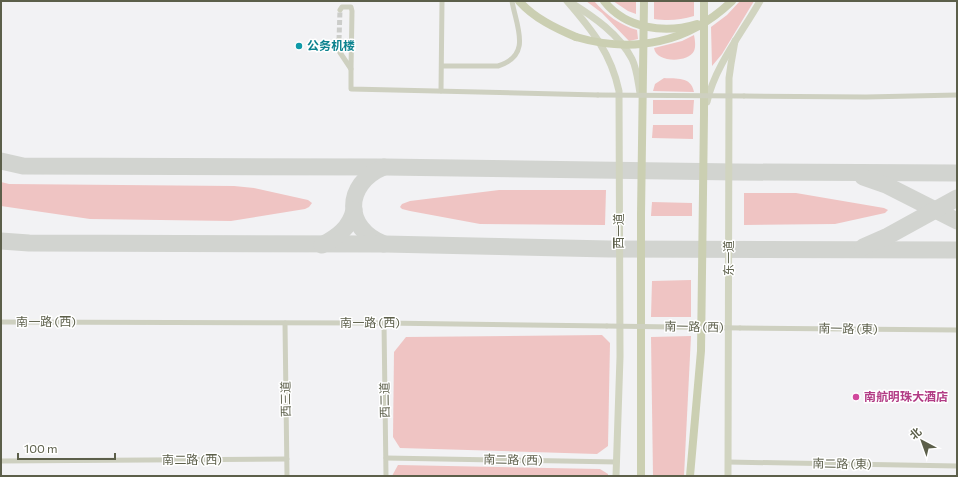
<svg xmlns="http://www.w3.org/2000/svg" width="958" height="477" viewBox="0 0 958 477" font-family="Commissioner,'Noto Sans SC',sans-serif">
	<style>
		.green { fill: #efc4c3 }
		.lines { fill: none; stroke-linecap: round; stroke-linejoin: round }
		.taxiway { stroke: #d2d4d0; stroke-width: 17 }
		.street-tunnel { stroke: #cccdca; stroke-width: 5; stroke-dasharray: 5 2.5; stroke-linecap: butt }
		.street { stroke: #ced0c0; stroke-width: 5 }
		.secondary { stroke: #d1d4c0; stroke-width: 7 }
		.primary { stroke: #cbcfb2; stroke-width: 8 }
		.street-bridge { stroke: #ced0c0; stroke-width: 5 }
		.primary-bridge { stroke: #cbcfb2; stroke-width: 8 }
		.culture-dot { fill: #0f9aa8; stroke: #fff; stroke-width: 1.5 }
		.hotel-dot { fill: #d1479c; stroke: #fff; stroke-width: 1.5 }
		.labels { text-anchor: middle; stroke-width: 3; stroke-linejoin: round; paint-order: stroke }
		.culture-label { font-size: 12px; font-weight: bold; fill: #0d838f; stroke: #fff; text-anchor: start }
		.street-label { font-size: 12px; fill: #5c5f4a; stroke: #fff }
		.hotel-label { font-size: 12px; font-weight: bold; fill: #b23c85; stroke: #fff; text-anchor: start }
	</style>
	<rect width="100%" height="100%" fill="#f2f2f4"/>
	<g class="green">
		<path d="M586 1H594C606 15 620 25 637 30L638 39 629 41 602 13Z"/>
		<path d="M613 1H636V14L628 11Z"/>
		<path d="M654 1H694V16C680 20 669 21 654 19Z"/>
		<path d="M740 1H754L722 54 712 66 711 27 727 15Z"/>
		<path d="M694 35C695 40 696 47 694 51 688 63 656 63 654 48L682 41Z"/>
		<path d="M664 78C676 79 691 76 694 92L653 91 655 84Z"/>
		<path d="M653 100H694L693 114H653Z"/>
		<path d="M653 125H693V139L652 138Z"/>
		<path d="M1 182 9 184 234 186 254 188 308 200 312 203 309 207 305 209 231 221 90 219 1 206Z"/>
		<path d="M499 190H606L605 225 480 224 410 211 402 209 400 207 402 204 410 201Z"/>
		<path d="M744 193H796L884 208 888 210 885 213 835 224 744 225Z"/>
		<path d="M652 202 692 203V216H651Z"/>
		<path d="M691 280V317H651L652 281Z"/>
		<path d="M602 335 610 343 608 446 597 454 400 448 393 437 394 352 406 337Z"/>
		<path d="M691 336 684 476H653L651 337Z"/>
		<path d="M398 465 600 469 608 474V476H392Z"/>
	</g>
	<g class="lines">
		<g class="taxiway">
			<path d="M1 161 23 166 385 167 736 172 957 173"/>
			<path d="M384 167C343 184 344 229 384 244"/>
			<path d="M863 177 886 185 957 221"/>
			<path d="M1 241 29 243 385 244 609 249 957 250"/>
			<path d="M322 245C337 237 350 228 354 210"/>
			<path d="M863 247 888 236 957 198"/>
		</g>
		<path class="street-tunnel" d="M339 40 340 10"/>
		<g class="street">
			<path d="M339 40V51L351 69 352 11 351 7H342L340 10"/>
			<path d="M442 66H498C533 55 516 26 512 1"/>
			<path d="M351 69V89L598 95"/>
			<path d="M441 91 442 1"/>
			<path d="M744 96 866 97 957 95"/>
			<path d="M1 322 384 323 607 326"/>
			<path d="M285 323 287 476"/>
			<path d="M384 323 386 476"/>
			<path d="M740 328 957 330"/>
			<path d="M386 458 617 462"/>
			<path d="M1 461 287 459"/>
			<path d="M728 462 957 466"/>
		</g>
		<g class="secondary">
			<path d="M567 1C592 30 611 53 619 91L620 357 616 476"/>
			<path d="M570 2C594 17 619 34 632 59 637 69 638 82 640 93"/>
			<path d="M707 102C715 66 742 33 760 1"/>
			<path d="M728 476 729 78 731 64 735 41"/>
		</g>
		<g class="primary">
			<path d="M519 1C534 18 555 28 576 37"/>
			<path d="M641 476V214L644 1"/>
			<path d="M690 476 701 351 704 114V1"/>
		</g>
		<g class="street-bridge">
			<path d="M598 95 744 96"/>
			<path d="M607 326 740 328"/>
		</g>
		<g class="primary-bridge">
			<path d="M604 1C626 29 665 34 697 24"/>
			<path d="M576 37C634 54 688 43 732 1"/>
		</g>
	</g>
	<circle class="culture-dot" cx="299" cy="46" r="4"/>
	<circle class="hotel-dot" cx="856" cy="397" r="4"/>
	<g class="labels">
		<g class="culture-label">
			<text x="307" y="50">公务机楼</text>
		</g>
		<g class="street-label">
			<text transform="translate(619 231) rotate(-90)" y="4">西一道</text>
			<text transform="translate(729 258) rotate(-90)" y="4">东一道</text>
			<text x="46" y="326">南一路 (西)</text>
			<text x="370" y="327">南一路 (西)</text>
			<text transform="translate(694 327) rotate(1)" y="4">南一路 (西)</text>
			<text transform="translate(848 329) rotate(1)" y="4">南一路 (東)</text>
			<text transform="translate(286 399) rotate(-91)" y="4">西三道</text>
			<text transform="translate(385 400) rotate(-91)" y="4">西二道</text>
			<text x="192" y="464">南二路 (西)</text>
			<text transform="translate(513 460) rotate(1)" y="4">南二路 (西)</text>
			<text transform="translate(842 464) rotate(1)" y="4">南二路 (東)</text>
		</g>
		<g class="hotel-label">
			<text x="864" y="401">南航明珠大酒店</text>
		</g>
	</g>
	<rect width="958" height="477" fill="none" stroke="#5c5f4a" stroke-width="4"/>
	<g transform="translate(922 441) rotate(319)" stroke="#ffffff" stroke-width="3" paint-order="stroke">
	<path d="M0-3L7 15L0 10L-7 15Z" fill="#5c5f4a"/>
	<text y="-6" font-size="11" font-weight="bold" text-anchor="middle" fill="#5c5f4a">北</text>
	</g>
	<path d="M18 453v6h97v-6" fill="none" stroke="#5c5f4a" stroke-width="2"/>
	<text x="24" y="453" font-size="12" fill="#5c5f4a" stroke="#ffffff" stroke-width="3" paint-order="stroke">100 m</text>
</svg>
